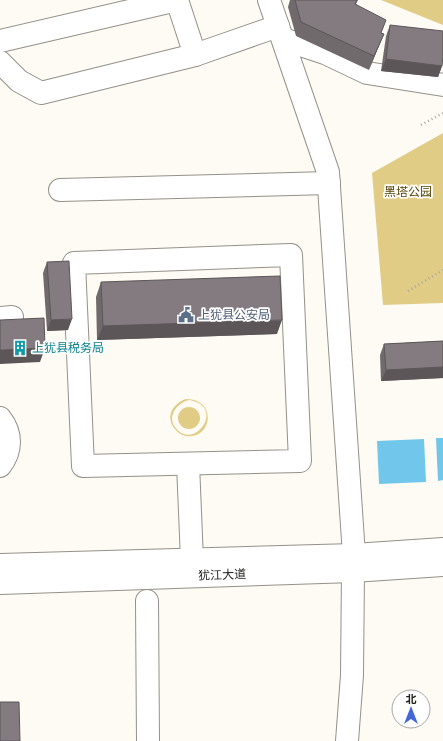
<svg xmlns="http://www.w3.org/2000/svg" width="443" height="741" viewBox="0 0 443 741" font-family="Inter,'Noto Sans SC',sans-serif">
	<style>
		.green { fill: #e1cc86; fill-rule: evenodd }
		.water { fill: #70c7eb }
		.lines { fill: none; stroke-linecap: round; stroke-linejoin: round }
		.minor-casing { stroke: #939189; stroke-width: 24 }
		.major-casing { stroke: #939189; stroke-width: 24 }
		.path { stroke: #a8a7a1; stroke-width: 2.5; stroke-dasharray: 1 3; stroke-linecap: butt }
		.minor { stroke: #fff; stroke-width: 22 }
		.major { stroke: #fff; stroke-width: 22 }
		.wall { fill: #716a6d }
		.shaded-wall { fill: #5c5659 }
		.building { fill: #837b7f; stroke: #5c5659 }
		.labels { text-anchor: middle; stroke-width: 3.5; stroke-linejoin: round; paint-order: stroke }
		.park-label { font-size: 12px; fill: #544507; stroke: #fff }
		.service-label { font-size: 12px; fill: #4e5e75; stroke: #fff; text-anchor: start }
		.culture-label { font-size: 12px; fill: #0d838f; stroke: #fff; text-anchor: start }
		.street-label { font-size: 12px; fill: #22211f; stroke: #fff }
	</style>
	<rect width="100%" height="100%" fill="#fdfbf3"/>
	<g class="green">
		<path d="M381 0H443V25Z"/>
		<path d="M443 133V303L383 305 372 173Z"/>
		<path d="M186 399C218 399 212 440 186 436 181 435 177 432 174 428 165 415 174 403 186 399ZM189 400C227 406 194 453 175 427 167 416 177 403 189 400Z"/>
		<circle cx="189" cy="418" r="11"/>
	</g>
	<g class="water">
		<path d="M436 438H443V480L438 481Z"/>
		<path d="M424 439 426 482 379 484 377 441Z"/>
	</g>
	<g class="lines">
		<defs>
			<g id="minor">
				<path d="M177 0 195 55 278 26"/>
				<path d="M269 0 328 172 354 555"/>
				<path d="M283 39 325 53 367 73 443 85"/>
				<path d="M0 41 177 0"/>
				<path d="M0 62 19 81 41 93 195 55"/>
				<path d="M60 190 329 183"/>
				<path d="M291 255 300 461 83 466 74 263Z"/>
				<path d="M0 318 12 317"/>
				<path d="M0 418C12 433 12 451 0 466"/>
				<path d="M188 464 192 560"/>
				<path d="M147 601 148 741"/>
				<path d="M347 741 352 675 353 571"/>
			</g>
			<g id="major">
				<path d="M0 565 354 555 443 549"/>
				<path d="M0 583 353 571 443 565"/>
			</g>
		</defs>
		<use href="#minor" class="minor-casing"/>
		<use href="#major" class="major-casing"/>
		<g class="path">
			<path d="M421 125 443 113"/>
			<path d="M408 291 443 270"/>
		</g>
		<use href="#minor" class="minor"/>
		<use href="#major" class="major"/>
	</g>
	<g class="wall">
		<path d="M290 0H358L356 4 381 33 384 34 378 48 369 70 296 36 288 7Z"/>
		<path d="M390 25 442 66 438 77 381 71 386 36Z"/>
		<path d="M47 262 68 330 47 331 43 273Z"/>
		<path d="M101 282 277 334 97 340 96 297Z"/>
		<path d="M443 341V378L381 381 380 355 384 344Z"/>
	</g>
	<g class="shaded-wall">
		<path d="M384 34 378 48 369 70 374 56Z"/>
		<path d="M386 59 442 66 438 77 381 71Z"/>
		<path d="M72 319 68 330 47 331 51 320Z"/>
		<path d="M282 320 277 334 97 340 103 326Z"/>
		<path d="M45 348 40 362 0 364V350Z"/>
		<path d="M443 367V378L381 381 386 370Z"/>
	</g>
	<g class="building">
		<path d="M295 0H357L355 4 386 20 381 33 384 34 374 56 301 22Z"/>
		<path d="M390 25 443 31V55L442 66 386 59Z"/>
		<path d="M69 261 72 319 51 320 47 262Z"/>
		<path d="M280 276 282 320 103 326 101 282Z"/>
		<path d="M44 318 45 348 0 350V320Z"/>
		<path d="M443 341V367L386 370 384 344Z"/>
		<path d="M0 702H19L20 741H0Z"/>
	</g>
	<defs>
		<symbol id="civic-bare" viewBox="-9 -9 18 18"><path d="M-.6-6.5H3V-4.5H.6V-3L4-1V1h2V6H-6V1h2V-1L-.6-3ZM-1.2 2.5V6h2.4V2.5Z" fill="#5c6f8a" stroke="#fff" stroke-width="2.5" paint-order="stroke"/></symbol>
		<symbol id="building-bare" viewBox="-9 -9 18 18"><path d="M-4-6H4V6H1V3H-1V6H-4ZM-2.5-4.3h1.7v1.8h-1.7ZM.8-4.3h1.7v1.8H.8ZM-2.5-1h1.7V.8h-1.7ZM.8-1h1.7V.8H.8Z" fill="#0f9aa8" stroke="#fff" stroke-width="2.5" paint-order="stroke"/></symbol>
	</defs>
	<g fill-rule="evenodd">
		<use href="#civic-bare" x="175" y="304" width="22" height="22"/>
		<use href="#building-bare" x="9" y="337" width="22" height="22"/>
	</g>
	<g class="labels">
		<g class="park-label">
			<text x="408" y="196">黑塔公园</text>
		</g>
		<g class="service-label">
			<text x="198" y="319">上犹县公安局</text>
		</g>
		<g class="culture-label">
			<text x="32" y="352">上犹县税务局</text>
		</g>
		<g class="street-label">
			<text transform="translate(222 575) rotate(-2)" y="4">犹江大道</text>
		</g>
	</g>
	<g transform="translate(411 709)"><circle r="19" fill="#ffffff" stroke="#a7a6a5"/>
	<path d="M0-3L7 15L0 10L-7 15Z" fill="#4566d9"/>
	<text y="-6" font-size="11" font-weight="bold" text-anchor="middle" fill="#22211f">北</text>
	</g>
</svg>
